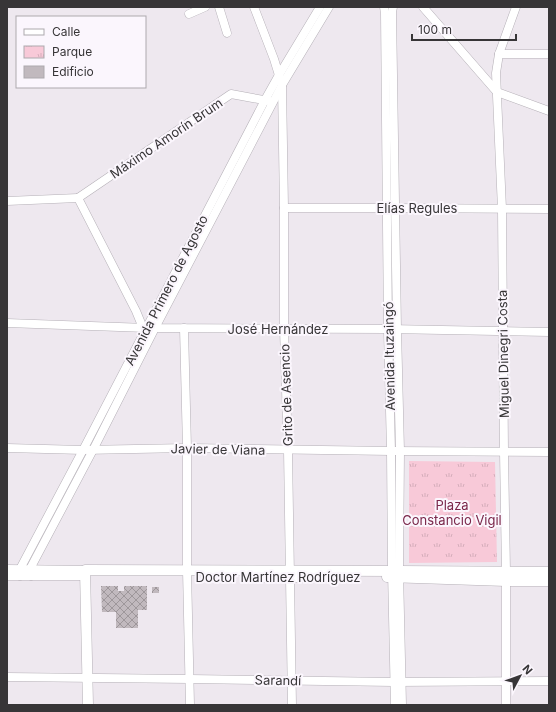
<svg xmlns="http://www.w3.org/2000/svg" width="556" height="712" viewBox="0 0 556 712" font-family="Inter,sans-serif">
	<style>
		.park { fill: url(#park-tufts) }
		.building { fill: url(#building-cross-hatch) }
		.lines { fill: none; stroke-linecap: round; stroke-linejoin: round }
		.minor-casing { stroke: #b5b0b7; stroke-width: 9 }
		.major-casing { stroke: #b5b0b7; stroke-width: 11 }
		.minor { stroke: #fff; stroke-width: 8 }
		.major { stroke: #fff; stroke-width: 10 }
		.labels { text-anchor: middle; stroke-width: 4; stroke-linejoin: round; paint-order: stroke }
		.street-label { font-size: 13px; fill: #373537; stroke: #fbf6fd }
		.park-label { font-size: 13px; fill: #7a274a; stroke: #fbf6fd }
	</style>
	<defs>
		<pattern id="park-tufts" width="24" height="20" patternUnits="userSpaceOnUse"><rect width="24" height="20" fill="#f8c9d8"/><path d="M3 7l-1-3M5 7V3M7 7l1-3M15 17l-1-3M17 17v-4M19 17l1-3" fill="none" stroke="#d5adba"/></pattern>
		<pattern id="building-cross-hatch" width="8" height="8" patternUnits="userSpaceOnUse"><rect width="8" height="8" fill="#c1b9be"/><path d="M0 0l8 8M0 8l8-8" fill="none" stroke="#9e979b"/></pattern>
	</defs>
	<rect width="100%" height="100%" fill="#eee8ef"/>
	<path class="park" d="M409 461 495 462 497 562 409 563Z"/>
	<g class="building">
		<path d="M101 586H118V591H124V586H147V610H138V628H116V612H102Z"/>
		<rect x="152" y="587" width="7" height="6"/>
	</g>
	<g class="lines">
		<defs>
			<g id="minor">
				<path d="M219 7 227 33"/>
				<path d="M254 7 274 59 282 85 284 208V329L288 450 292 705"/>
				<path d="M384 7 385 13 388 329 391 451 392 571 395 705"/>
				<path d="M393 7 392 12 397 329 400 451 399 571 402 705"/>
				<path d="M423 7 497 92 549 111"/>
				<path d="M189 14 205 7"/>
				<path d="M499 54H549"/>
				<path d="M78 198 231 94 269 101"/>
				<path d="M78 198 136 311 143 328"/>
				<path d="M7 201 78 198"/>
				<path d="M284 208H386L549 209"/>
				<path d="M7 323 147 328 388 329 549 332"/>
				<path d="M184 328 187 448V570L190 705"/>
				<path d="M7 448 83 450 187 448 391 451 549 452"/>
				<path d="M7 569 85 570"/>
				<path d="M7 576H85"/>
				<path d="M20 576V569L83 450 265 100 279 75 320 7"/>
				<path d="M31 576 30 569 93 450 155 328 282 85 329 7"/>
				<path d="M7 677 190 679 394 682 549 681"/>
				<path d="M506 705V572L504 452 502 209 496 73 499 54 516 7"/>
			</g>
			<g id="major">
				<path d="M249 577H331"/>
				<path d="M387 577 506 581H549"/>
				<path d="M88 705 85 570 399 571 549 572"/>
			</g>
		</defs>
		<use href="#minor" class="minor-casing"/>
		<use href="#major" class="major-casing"/>
		<use href="#minor" class="minor"/>
		<use href="#major" class="major"/>
	</g>
	<g class="labels">
		<g class="street-label">
			<text transform="translate(166 138) rotate(-34)" y="5">Máximo Amorín Brum</text>
			<text x="417" y="213">Elías Regules</text>
			<text transform="translate(166 290) rotate(-63)" y="5">Avenida Primero de Agosto</text>
			<text x="278" y="334">José Hernández</text>
			<text transform="translate(503 354) rotate(-91)" y="5">Miguel Dinegri Costa</text>
			<text transform="translate(389 356) rotate(-91)" y="5">Avenida Ituzaingó</text>
			<text transform="translate(286 395) rotate(-92)" y="5">Grito de Asencio</text>
			<text transform="translate(218 449) rotate(1)" y="5">Javier de Viana</text>
			<text x="278" y="582">Doctor Martínez Rodríguez</text>
			<text transform="translate(278 680) rotate(1)" y="5">Sarandí</text>
		</g>
		<g class="park-label">
			<text x="452" y="510">Plaza<tspan x="452" dy="15">Constancio Vigil</tspan></text>
		</g>
	</g>
	<rect width="556" height="712" fill="none" stroke="#373537" stroke-width="16"/>
	<rect x="16" y="16" width="130" height="72" fill="#fbf6fd" stroke="#ada9ae"/>
	<rect x="24" y="29" width="20" height="6" fill="#ffffff" stroke="#ada9ae"/>
	<text x="52" y="36" font-size="12" fill="#373537">Calle</text>
	<rect x="24" y="46" width="20" height="12" fill="url(#park-tufts)" stroke="#ada9ae"/>
	<text x="52" y="56" font-size="12" fill="#373537">Parque</text>
	<rect x="24" y="66" width="20" height="12" fill="#c1b9be" stroke="#ada9ae"/>
	<text x="52" y="76" font-size="12" fill="#373537">Edificio</text>
	<g transform="translate(520 676) rotate(49)" stroke="#fbf6fd" stroke-width="3" paint-order="stroke">
	<path d="M0-3L7 15L0 10L-7 15Z" fill="#373537"/>
	<text y="-6" font-size="11" font-weight="bold" text-anchor="middle" fill="#373537">N</text>
	</g>
	<path d="M412 34v6h104v-6" fill="none" stroke="#373537" stroke-width="2"/>
	<text x="418" y="34" font-size="12" fill="#373537" stroke="#fbf6fd" stroke-width="3" paint-order="stroke">100 m</text>
</svg>
